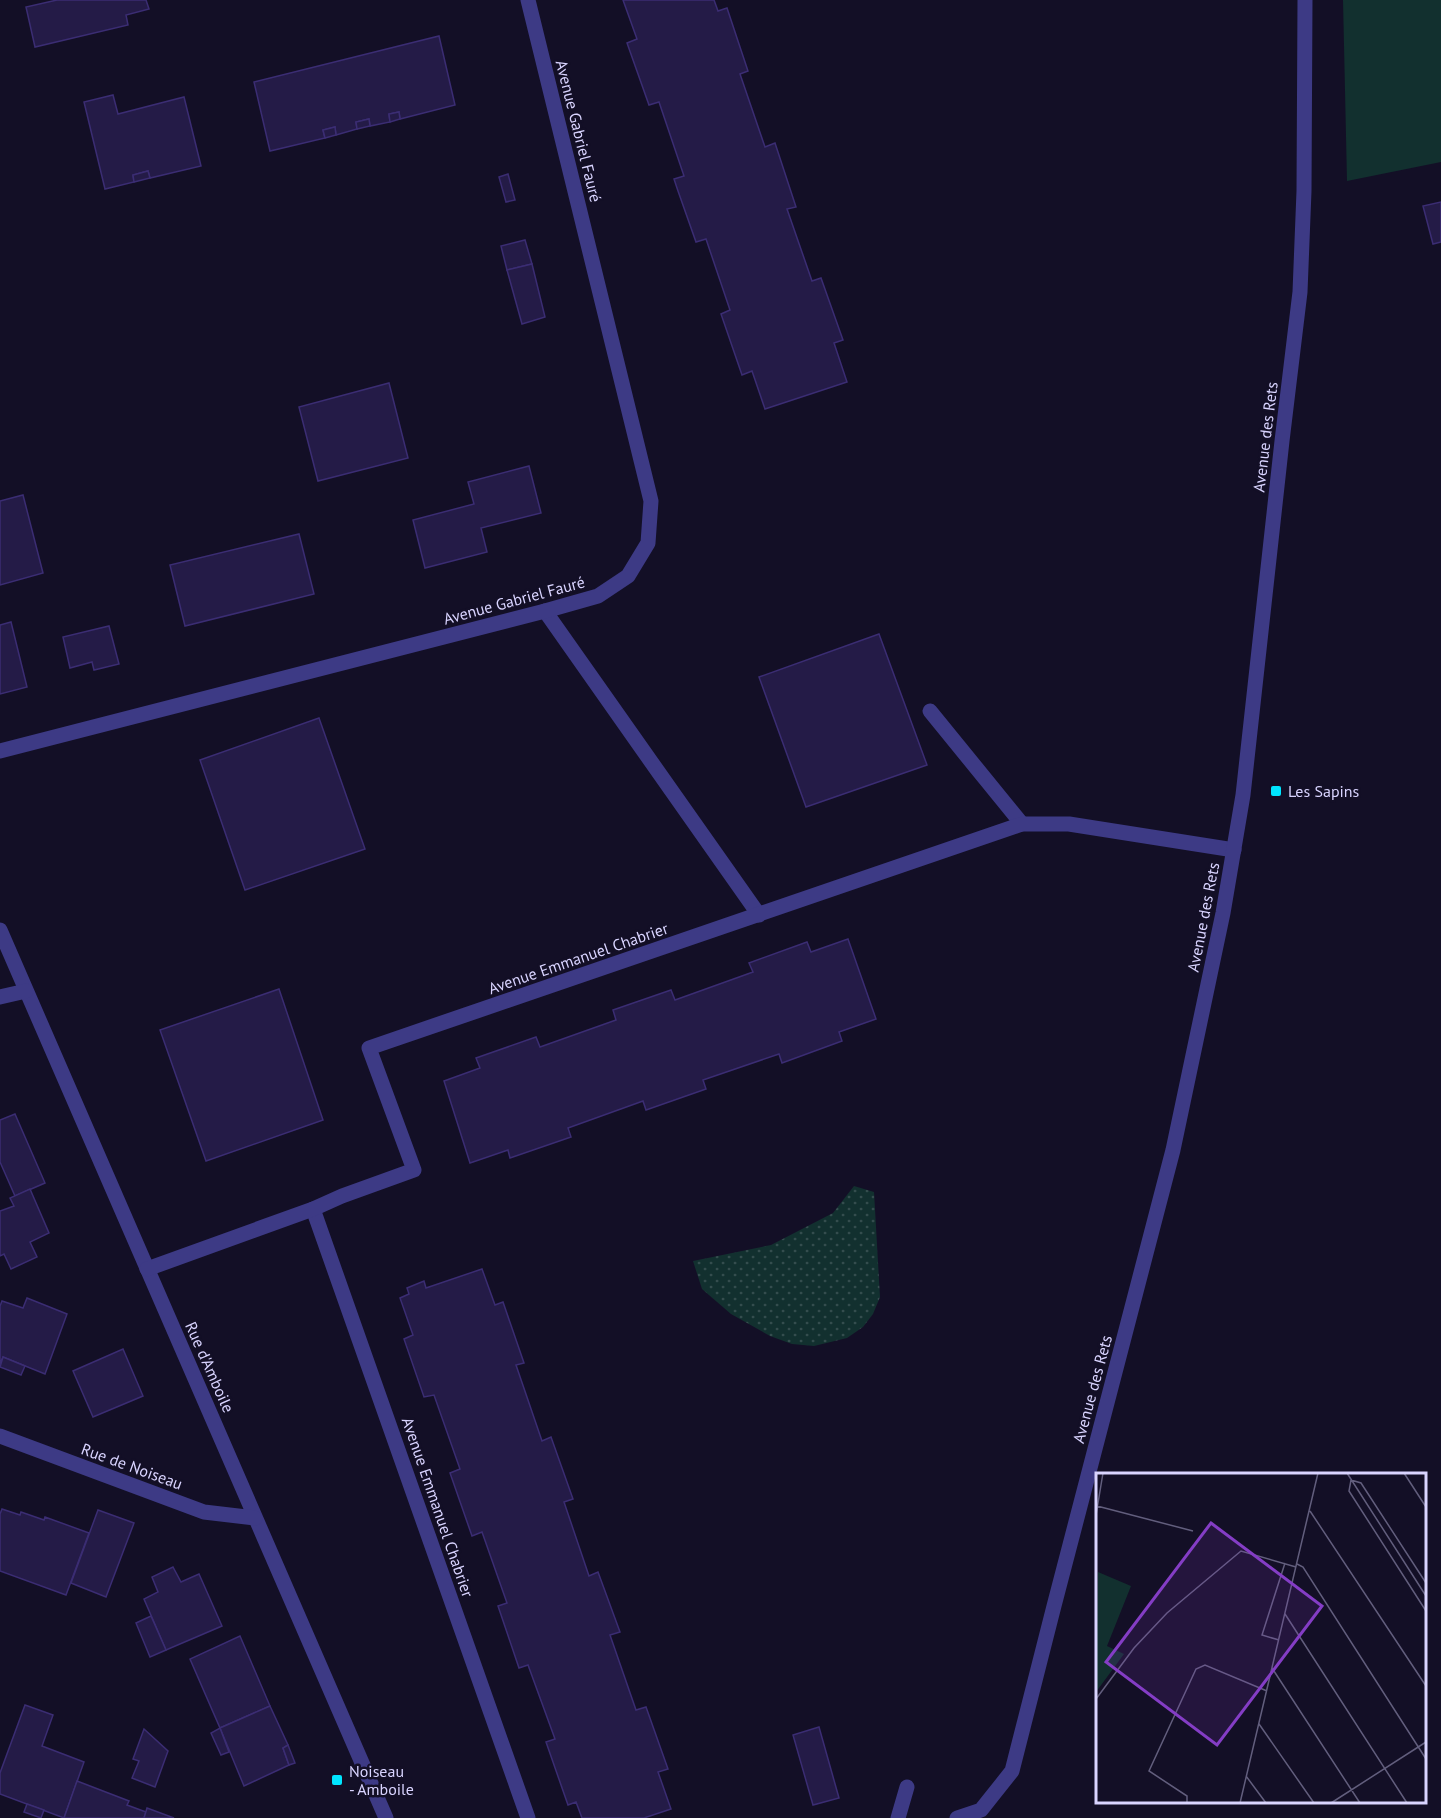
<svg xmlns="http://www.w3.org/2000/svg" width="1441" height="1818" viewBox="0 0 1441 1818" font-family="'PT Sans',sans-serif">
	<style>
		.grass { fill: url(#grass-dots) }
		.garden { fill: #12302f }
		.building { fill: #241b47; stroke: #3b2d73; stroke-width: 1.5 }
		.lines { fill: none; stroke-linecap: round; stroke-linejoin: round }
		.minor { stroke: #3d3a85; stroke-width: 15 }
		.poi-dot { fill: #00e5ff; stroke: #130f26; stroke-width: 2 }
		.labels { text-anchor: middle; stroke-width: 5; stroke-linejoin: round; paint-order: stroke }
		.street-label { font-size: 16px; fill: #d9d4ff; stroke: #130f26 }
		.poi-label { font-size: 16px; fill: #d9d4ff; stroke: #130f26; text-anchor: start }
		.inset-road { fill: none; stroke: #625e7d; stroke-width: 1.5 }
		.view { fill: #843dc5; fill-opacity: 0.15; stroke: #843dc5; stroke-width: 3 }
		.inset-edge { fill: none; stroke: #d9d4ff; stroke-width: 3 }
	</style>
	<defs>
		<pattern id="grass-dots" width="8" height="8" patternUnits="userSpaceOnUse" patternTransform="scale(1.5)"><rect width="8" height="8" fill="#12302f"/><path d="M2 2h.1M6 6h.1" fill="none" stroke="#344d4e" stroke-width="1.8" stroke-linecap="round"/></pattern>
	</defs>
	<rect width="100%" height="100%" fill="#130f26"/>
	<path class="grass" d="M854 1186 874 1192 880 1297 873 1314 863 1327 847 1338 814 1346 792 1344 770 1336 731 1314 702 1289 693 1261 771 1245 833 1213Z"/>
	<path class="garden" d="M1343 0H1441V162L1347 181Z"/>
	<g class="building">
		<path d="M57 0H146L149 9 126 15 128 25 35 47 26 7Z"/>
		<path d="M623 0H714L718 11 727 8 748 71 740 74 765 147 775 143 796 207 787 209 812 281 821 278 843 340 834 343 847 382 765 409 752 371 742 375 721 314 730 310 706 239 696 242 678 191 674 179 684 176 659 102 649 105 627 43 637 39Z"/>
		<path d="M439 36 455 105 400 119 399 112 389 114 390 122 370 126 369 119 356 122 357 129 336 135 335 127 323 130 325 138 270 151 254 82Z"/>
		<path d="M113 95 118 114 184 97 201 166 150 178 148 171 133 175 134 182 105 189 84 102Z"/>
		<path d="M399 112 400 119 390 122 389 114Z"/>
		<path d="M369 119 370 126 357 129 356 122Z"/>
		<path d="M335 127 336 135 325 138 323 130Z"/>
		<path d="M148 171 150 178 134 182 133 175Z"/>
		<path d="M508 174 515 200 506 202 499 177Z"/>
		<path d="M1441 202V242L1433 244 1423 206Z"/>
		<path d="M525 240 532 264 507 270 501 246Z"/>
		<path d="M532 264 545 317 522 324 507 270Z"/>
		<path d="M389 383 408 458 318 481 299 407Z"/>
		<path d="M529 466 541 513 481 528 487 552 425 568 413 520 474 504 468 482Z"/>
		<path d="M23 495 43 573 0 585V501Z"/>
		<path d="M299 534 314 594 185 626 170 565Z"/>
		<path d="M11 622 27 687 0 694V625Z"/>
		<path d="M109 626 119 664 94 670 92 662 70 668 63 637Z"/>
		<path d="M879 634 927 765 806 807 759 677Z"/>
		<path d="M319 718 365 849 245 890 200 760Z"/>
		<path d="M848 939 876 1019 839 1032 842 1041 782 1063 779 1054 703 1080 706 1089 646 1110 643 1101 568 1128 571 1137 510 1158 508 1150 470 1163 444 1081 480 1068 476 1058 536 1037 540 1047 616 1020 613 1010 671 990 675 1000 753 972 749 963 807 942 811 952Z"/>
		<path d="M279 989 323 1120 206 1161 160 1030Z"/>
		<path d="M15 1114 45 1183 15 1196 0 1162V1120Z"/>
		<path d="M30 1189 49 1233 30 1242 37 1257 11 1269 4 1254 0 1256V1211L14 1206 10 1198Z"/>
		<path d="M482 1269 495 1305 503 1302 524 1363 516 1365 542 1441 551 1437 573 1499 564 1502 589 1576 598 1572 620 1632 610 1635 636 1710 646 1707 668 1769 658 1772 671 1809 644 1818H582L576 1802 568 1805 546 1742 555 1739 528 1665 519 1668 498 1606 507 1603 482 1532 472 1536 450 1473 460 1469 434 1395 424 1397 404 1339 413 1335 400 1298 409 1294 407 1288 424 1281 426 1288Z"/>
		<path d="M27 1298 67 1314 45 1374 3 1357 0 1364V1306L2 1301 23 1308Z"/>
		<path d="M123 1349 143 1396 93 1417 73 1371Z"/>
		<path d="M3 1357 25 1366 21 1375 0 1367Z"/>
		<path d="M2 1509 20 1515 21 1512 44 1520 45 1517 89 1533 66 1595 0 1571V1514Z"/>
		<path d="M98 1510 134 1523 106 1597 71 1583Z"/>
		<path d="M173 1567 181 1582 199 1574 222 1626 166 1650 144 1599 158 1592 152 1577Z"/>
		<path d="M151 1616 166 1650 150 1657 136 1623Z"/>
		<path d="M240 1636 270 1706 220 1728 190 1659Z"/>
		<path d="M25 1705 53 1715 42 1746 84 1762 64 1818 0 1794V1773Z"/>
		<path d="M270 1706 288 1745 283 1748 289 1765 244 1786 220 1728Z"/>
		<path d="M819 1727 839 1798 813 1805 793 1735Z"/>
		<path d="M220 1728 229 1752 221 1755 211 1733Z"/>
		<path d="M144 1729 168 1751 155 1787 132 1778 139 1761 133 1759Z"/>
		<path d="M288 1745 295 1763 289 1765 283 1748Z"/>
		<path d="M77 1781 129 1801 127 1805 146 1812 144 1818H64Z"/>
		<path d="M27 1804 44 1810 41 1818 24 1812Z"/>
		<path d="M147 1808 174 1818H144Z"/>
	</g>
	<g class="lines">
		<g class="minor">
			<path d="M545 611 759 915"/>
			<path d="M930 711 1022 824"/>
			<path d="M0 751 545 611 598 596 628 576 648 543 651 501 528 0"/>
			<path d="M0 930 386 1818"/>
			<path d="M0 997 26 991"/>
			<path d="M313 1209 528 1818"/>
			<path d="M147 1269 313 1209 342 1196 414 1170 369 1048 1022 824H1069L1234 850"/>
			<path d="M0 1436 204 1512 255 1518"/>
			<path d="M898 1818 907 1787"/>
			<path d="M957 1818 981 1810 1012 1771 1054 1606 1173 1150 1223 913 1243 795 1282 441 1300 292 1304 191 1305 0"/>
		</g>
	</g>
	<g class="poi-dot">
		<rect x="1270" y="785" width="12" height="12" rx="3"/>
		<rect x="331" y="1774" width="12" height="12" rx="3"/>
	</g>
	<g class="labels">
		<g class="street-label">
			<text transform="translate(579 131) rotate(76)" y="6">Avenue Gabriel Fauré</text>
			<text transform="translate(1265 437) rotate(-83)" y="6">Avenue des Rets</text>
			<text transform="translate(514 600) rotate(-15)" y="6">Avenue Gabriel Fauré</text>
			<text transform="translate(1203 917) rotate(-79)" y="6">Avenue des Rets</text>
			<text transform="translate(578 958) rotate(-19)" y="6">Avenue Emmanuel Chabrier</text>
			<text transform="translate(210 1367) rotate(66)" y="6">Rue d'Amboile</text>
			<text transform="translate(1092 1389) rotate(-75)" y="6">Avenue des Rets</text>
			<text transform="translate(132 1466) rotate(20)" y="6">Rue de Noiseau</text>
			<text transform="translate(438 1507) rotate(71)" y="6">Avenue Emmanuel Chabrier</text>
		</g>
		<g class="poi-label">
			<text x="1288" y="797">Les Sapins</text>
			<text x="349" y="1777">Noiseau<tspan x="349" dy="18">- Amboile</tspan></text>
		</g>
	</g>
	<g transform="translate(1096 1473)">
		<rect width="330" height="330" fill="#130f26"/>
		<path d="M2 99 35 113 11 173 28 181 0 219Z" fill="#12302f"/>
		<path class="inset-road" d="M251 0 330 123M308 0 330 34M1 33 97 58M214 38 330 213M0 42 7 0M201 91 207 94 330 286M330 110 265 10 255 7 253 18 330 138M189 141 311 330M183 167 166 162 189 90M176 195 264 330M0 226 38 175 71 140 145 78 200 94M163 251 218 330M150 303 170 330M91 330V323L53 298 100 196 109 192 171 218M144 330 222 0M235 330 330 269"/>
		<path class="view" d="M115 50 226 133 121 272 10 189Z"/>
		<rect width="330" height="330" class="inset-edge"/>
	</g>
</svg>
